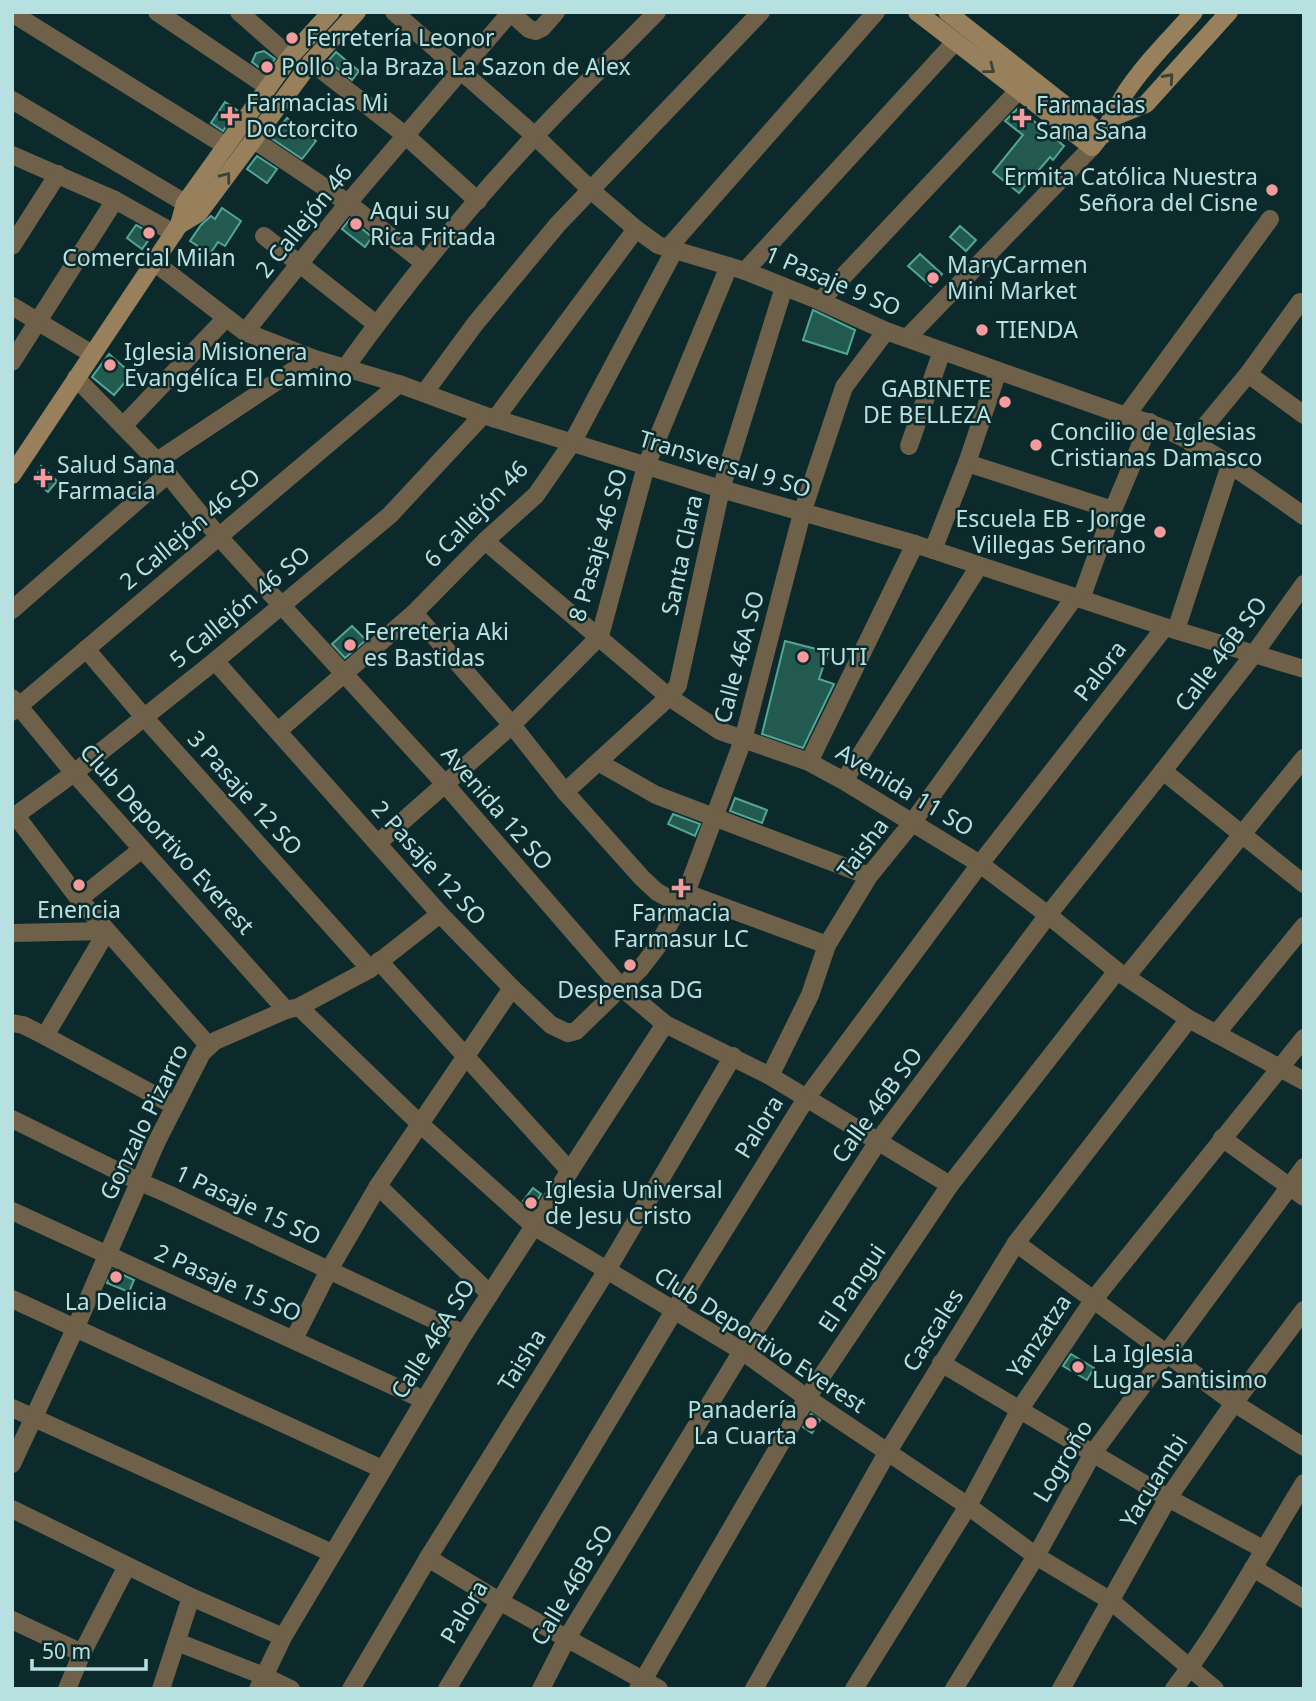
<svg xmlns="http://www.w3.org/2000/svg" width="1316" height="1701" viewBox="0 0 1316 1701" font-family="'Noto Sans',sans-serif">
	<style>
		.building { fill: #225a4f; stroke: #52a794; stroke-width: 2 }
		.lines { fill: none; stroke-linecap: round; stroke-linejoin: round }
		.street { stroke: #6f6049; stroke-width: 18 }
		.secondary { stroke: #99805c; stroke-width: 18 }
		.oneway { stroke: #36443a }
		.poi-dot { fill: #f59b9e; stroke: #0c2a2b; stroke-width: 2.5 }
		.labels { text-anchor: middle; stroke-width: 5; stroke-linejoin: round; paint-order: stroke }
		.poi-label { font-size: 23px; fill: #b7e1e1; stroke: #0c2a2b; text-anchor: start }
		.street-label { font-size: 23px; fill: #b7e1e1; stroke: #0c2a2b }
	</style>
	<rect width="100%" height="100%" fill="#0c2a2b"/>
	<g class="building">
		<path d="M264 51 275 59 265 72 252 62 256 53Z"/>
		<path d="M336 52 359 71 352 80 328 61Z"/>
		<path d="M225 102 237 110 223 131 211 123Z"/>
		<path d="M1018 108 1064 146 1053 160 1050 157 1019 193 993 172 1023 135 1005 121Z"/>
		<path d="M287 118 316 141 302 159 271 138Z"/>
		<path d="M257 156 277 169 267 183 247 169Z"/>
		<path d="M222 208 241 221 225 246 218 242 210 254 190 241 201 225 211 216 215 219Z"/>
		<path d="M350 219 372 237 365 247 342 229Z"/>
		<path d="M136 225 153 234 142 249 127 238Z"/>
		<path d="M960 226 976 240 966 251 950 237Z"/>
		<path d="M920 254 942 274 931 286 908 266Z"/>
		<path d="M813 310 855 330 847 354 803 340Z"/>
		<path d="M109 354 132 374 114 395 92 377Z"/>
		<path d="M41 466 57 481 48 492 35 480Z"/>
		<path d="M352 626 366 640 345 658 332 644Z"/>
		<path d="M785 641 828 652 819 679 834 684 803 748 762 734Z"/>
		<path d="M735 798 767 810 762 823 730 811Z"/>
		<path d="M673 814 700 824 695 836 668 824Z"/>
		<path d="M533 1188 541 1194 532 1209 523 1201Z"/>
		<path d="M113 1270 134 1280 129 1292 107 1283Z"/>
		<path d="M1071 1354 1094 1368 1087 1380 1063 1366Z"/>
		<path d="M811 1414 820 1420 812 1433 803 1427Z"/>
	</g>
	<g class="lines">
		<g class="street">
			<path d="M157 12 268 87"/>
			<path d="M239 12 290 57"/>
			<path d="M394 12 535 136 592 191 636 229 658 245 745 271 820 301 886 331 1126 416C1191 432 1249 478 1304 516"/>
			<path d="M510 12 529 29 536 31 542 28 556 12"/>
			<path d="M12 13 226 146"/>
			<path d="M311 62 405 135 478 201"/>
			<path d="M12 100 185 203"/>
			<path d="M254 140 348 203 424 263"/>
			<path d="M12 155 115 200 174 233"/>
			<path d="M264 236 376 324"/>
			<path d="M12 246 58 174"/>
			<path d="M668 248 876 12"/>
			<path d="M154 262 245 332 312 358 399 384 483 415 721 489 915 544 1165 627 1304 669"/>
			<path d="M745 271 955 42"/>
			<path d="M820 301 1018 91"/>
			<path d="M12 306 92 354"/>
			<path d="M245 332 348 203 510 13"/>
			<path d="M907 338 1092 147"/>
			<path d="M12 362 115 200"/>
			<path d="M345 368C403 287 466 210 534 137 574 94 616 54 657 12"/>
			<path d="M1248 374 1304 415"/>
			<path d="M76 378 157 461 219 537 445 784 621 987 665 1024 770 1076 950 1185"/>
			<path d="M425 392 475 324 558 224 761 12"/>
			<path d="M1126 416 1270 219"/>
			<path d="M495 419 636 229"/>
			<path d="M123 426 226 318"/>
			<path d="M1191 443 1248 374 1300 302 1304 304"/>
			<path d="M909 446 942 351"/>
			<path d="M157 461 312 358"/>
			<path d="M967 463 1113 510"/>
			<path d="M485 541 669 697 720 731 809 762 844 781 980 864 1048 915 1117 971 1189 1019 1304 1081"/>
			<path d="M933 550 967 463 998 371"/>
			<path d="M1081 599 1113 510 1150 422"/>
			<path d="M12 610 168 474"/>
			<path d="M414 613 512 725 565 792 642 878 657 892 681 905"/>
			<path d="M1176 630 1230 465"/>
			<path d="M86 649 144 717 370 969"/>
			<path d="M215 661 440 914 512 988 551 1025 568 1033 576 1031 640 969 657 947 686 893 743 740 802 513 844 387 886 331"/>
			<path d="M12 698 74 773 286 1010"/>
			<path d="M12 712 399 384"/>
			<path d="M278 731 414 613 485 541 536 495 572 443 674 251"/>
			<path d="M598 762 656 795 869 876"/>
			<path d="M809 762 915 544"/>
			<path d="M1163 771 1304 884"/>
			<path d="M844 781 979 566"/>
			<path d="M565 792 669 697 678 685 721 489 784 287"/>
			<path d="M16 816 79 899 208 1045"/>
			<path d="M12 818 74 773 215 661 390 515 483 415"/>
			<path d="M378 843 512 725 600 636 646 466 729 266"/>
			<path d="M686 893 827 945"/>
			<path d="M79 899 142 849"/>
			<path d="M12 933 107 931"/>
			<path d="M379 961 570 1171"/>
			<path d="M1126 977 1304 758"/>
			<path d="M299 1007 419 1123 535 1227 742 1351 807 1398 968 1506 1036 1556 1111 1601 1215 1689"/>
			<path d="M12 1023 23 1025 45 1036 175 1106"/>
			<path d="M1216 1034 1304 926"/>
			<path d="M45 1036 107 931"/>
			<path d="M770 1076 810 995 827 945 869 876 912 823 1074 598"/>
			<path d="M12 1119 140 1182 168 1194 464 1334"/>
			<path d="M1222 1138 1304 1197"/>
			<path d="M378 1186 490 1294"/>
			<path d="M12 1211 424 1400"/>
			<path d="M1016 1243 1234 1403 1304 1447"/>
			<path d="M12 1299 382 1469"/>
			<path d="M294 1339 329 1270 378 1186 512 988"/>
			<path d="M941 1363 1168 1498 1263 1549"/>
			<path d="M12 1408 332 1553"/>
			<path d="M12 1464 75 1329 157 1141 202 1053 215 1041 286 1010 299 1007 370 969 440 914"/>
			<path d="M12 1509 191 1597 283 1637"/>
			<path d="M428 1558 499 1601 659 1689"/>
			<path d="M1253 1568 1304 1599"/>
			<path d="M12 1620 82 1653"/>
			<path d="M177 1642 264 1676 291 1689"/>
			<path d="M67 1689 82 1653 127 1566"/>
			<path d="M161 1689 191 1597"/>
			<path d="M258 1689 283 1637 464 1334 665 1024"/>
			<path d="M351 1689 428 1558 607 1270 733 1056"/>
			<path d="M447 1689 674 1311 807 1097 980 864 1165 627"/>
			<path d="M541 1689 567 1638 742 1351 879 1140 1048 915 1163 771 1254 654 1304 584"/>
			<path d="M638 1689 807 1398 950 1185 1117 971"/>
			<path d="M754 1689 887 1453 1016 1243 1189 1019"/>
			<path d="M854 1689 968 1506 1020 1409 1094 1299 1304 1038"/>
			<path d="M954 1689 1036 1556 1093 1453 1304 1167"/>
			<path d="M1061 1689 1168 1498 1234 1403 1304 1310"/>
			<path d="M1174 1689C1223 1624 1262 1552 1304 1483"/>
		</g>
		<g class="secondary">
			<path d="M917 12 1092 147C1108 129 1114 111 1126 92 1145 63 1171 38 1194 12"/>
			<path d="M947 12 1103 135"/>
			<path d="M1114 117 1146 104 1229 12"/>
			<path d="M179 225 199 213 311 62 357 12"/>
			<path d="M12 475 179 225 185 203 290 57 331 12"/>
		</g>
	</g>
	<defs><path id="oneway-chevron" d="M-2-3.5L2.5 0L-2 3.5" fill="none" stroke-width="1.6" stroke-linecap="round" stroke-linejoin="round" transform="scale(1.75)"/></defs>
	<g class="oneway">
		<use href="#oneway-chevron" transform="translate(990 69) rotate(38)"/>
		<use href="#oneway-chevron" transform="translate(1169 78) rotate(-48)"/>
		<use href="#oneway-chevron" transform="translate(226 177) rotate(-53)"/>
	</g>
	<g class="poi-dot">
		<circle cx="292" cy="38" r="7"/>
		<circle cx="267" cy="67" r="7"/>
		<path d="M226.5 105.5h7v7h7v7h-7v7h-7v-7h-7v-7h7z"/>
		<path d="M1018.5 107.5h7v7h7v7h-7v7h-7v-7h-7v-7h7z"/>
		<circle cx="1272" cy="190" r="7"/>
		<circle cx="356" cy="224" r="7"/>
		<circle cx="149" cy="233" r="7"/>
		<circle cx="933" cy="278" r="7"/>
		<circle cx="982" cy="330" r="7"/>
		<circle cx="110" cy="365" r="7"/>
		<circle cx="1005" cy="402" r="7"/>
		<circle cx="1036" cy="445" r="7"/>
		<path d="M39.5 467.5h7v7h7v7h-7v7h-7v-7h-7v-7h7z"/>
		<circle cx="1160" cy="532" r="7"/>
		<circle cx="350" cy="645" r="7"/>
		<circle cx="803" cy="657" r="7"/>
		<circle cx="79" cy="885" r="7"/>
		<path d="M677.5 877.5h7v7h7v7h-7v7h-7v-7h-7v-7h7z"/>
		<circle cx="630" cy="965" r="7"/>
		<circle cx="531" cy="1203" r="7"/>
		<circle cx="116" cy="1277" r="7"/>
		<circle cx="1078" cy="1367" r="7"/>
		<circle cx="811" cy="1423" r="7"/>
	</g>
	<g class="labels">
		<g class="poi-label">
			<text x="306" y="46">Ferretería Leonor</text>
			<text x="281" y="75">Pollo a la Braza La Sazon de Alex</text>
			<text x="246" y="111">Farmacias Mi<tspan x="246" dy="26">Doctorcito</tspan></text>
			<text x="1036" y="113">Farmacias<tspan x="1036" dy="26">Sana Sana</tspan></text>
			<text x="1258" y="185" text-anchor="end">Ermita Católica Nuestra<tspan x="1258" dy="26">Señora del Cisne</tspan></text>
			<text x="370" y="219">Aqui su<tspan x="370" dy="26">Rica Fritada</tspan></text>
			<text x="149" y="266" text-anchor="middle">Comercial Milan</text>
			<text x="947" y="273">MaryCarmen<tspan x="947" dy="26">Mini Market</tspan></text>
			<text x="996" y="338">TIENDA</text>
			<text x="124" y="360">Iglesia Misionera<tspan x="124" dy="26">Evangélíca El Camino</tspan></text>
			<text x="991" y="397" text-anchor="end">GABINETE<tspan x="991" dy="26">DE BELLEZA</tspan></text>
			<text x="1050" y="440">Concilio de Iglesias<tspan x="1050" dy="26">Cristianas Damasco</tspan></text>
			<text x="57" y="473">Salud Sana<tspan x="57" dy="26">Farmacia</tspan></text>
			<text x="1146" y="527" text-anchor="end">Escuela EB - Jorge<tspan x="1146" dy="26">Villegas Serrano</tspan></text>
			<text x="364" y="640">Ferreteria Aki<tspan x="364" dy="26">es Bastidas</tspan></text>
			<text x="817" y="665">TUTI</text>
			<text x="79" y="918" text-anchor="middle">Enencia</text>
			<text x="681" y="921" text-anchor="middle">Farmacia<tspan x="681" dy="26">Farmasur LC</tspan></text>
			<text x="630" y="998" text-anchor="middle">Despensa DG</text>
			<text x="545" y="1198">Iglesia Universal<tspan x="545" dy="26">de Jesu Cristo</tspan></text>
			<text x="116" y="1310" text-anchor="middle">La Delicia</text>
			<text x="1092" y="1362">La Iglesia<tspan x="1092" dy="26">Lugar Santisimo</tspan></text>
			<text x="797" y="1418" text-anchor="end">Panadería<tspan x="797" dy="26">La Cuarta</tspan></text>
		</g>
		<g class="street-label">
			<text transform="translate(304 221) rotate(-51)" y="8">2 Callejón 46</text>
			<text transform="translate(833 281) rotate(23)" y="8">1 Pasaje 9 SO</text>
			<text transform="translate(725 464) rotate(17)" y="8">Transversal 9 SO</text>
			<text transform="translate(476 514) rotate(-46)" y="8">6 Callejón 46</text>
			<text transform="translate(190 529) rotate(-40)" y="8">2 Callejón 46 SO</text>
			<text transform="translate(598 545) rotate(-74)" y="8">8 Pasaje 46 SO</text>
			<text transform="translate(682 555) rotate(-78)" y="8">Santa Clara</text>
			<text transform="translate(240 607) rotate(-40)" y="8">5 Callejón 46 SO</text>
			<text transform="translate(1221 654) rotate(-53)" y="8">Calle 46B SO</text>
			<text transform="translate(739 657) rotate(-75)" y="8">Calle 46A SO</text>
			<text transform="translate(1100 671) rotate(-52)" y="8">Palora</text>
			<text transform="translate(905 790) rotate(31)" y="8">Avenida 11 SO</text>
			<text transform="translate(245 793) rotate(48)" y="8">3 Pasaje 12 SO</text>
			<text transform="translate(497 808) rotate(49)" y="8">Avenida 12 SO</text>
			<text transform="translate(167 839) rotate(48)" y="8">Club Deportivo Everest</text>
			<text transform="translate(863 848) rotate(-53)" y="8">Taisha</text>
			<text transform="translate(429 863) rotate(48)" y="8">2 Pasaje 12 SO</text>
			<text transform="translate(877 1105) rotate(-54)" y="8">Calle 46B SO</text>
			<text transform="translate(144 1122) rotate(-64)" y="8">Gonzalo Pizarro</text>
			<text transform="translate(759 1127) rotate(-58)" y="8">Palora</text>
			<text transform="translate(248 1205) rotate(25)" y="8">1 Pasaje 15 SO</text>
			<text transform="translate(228 1283) rotate(24)" y="8">2 Pasaje 15 SO</text>
			<text transform="translate(852 1288) rotate(-56)" y="8">El Pangui</text>
			<text transform="translate(933 1330) rotate(-58)" y="8">Cascales</text>
			<text transform="translate(1039 1336) rotate(-56)" y="8">Yanzatza</text>
			<text transform="translate(433 1339) rotate(-58)" y="8">Calle 46A SO</text>
			<text transform="translate(760 1340) rotate(33)" y="8">Club Deportivo Everest</text>
			<text transform="translate(522 1360) rotate(-58)" y="8">Taisha</text>
			<text transform="translate(1063 1461) rotate(-59)" y="8">Logroño</text>
			<text transform="translate(1154 1481) rotate(-58)" y="8">Yacuambi</text>
			<text transform="translate(572 1585) rotate(-59)" y="8">Calle 46B SO</text>
			<text transform="translate(464 1612) rotate(-59)" y="8">Palora</text>
		</g>
	</g>
	<rect width="1316" height="1701" fill="none" stroke="#b7e1e1" stroke-width="28"/>
	<path d="M32 1659v10h114v-10" fill="none" stroke="#b7e1e1" stroke-width="3.5"/>
	<text x="42" y="1659" font-size="21" fill="#b7e1e1" stroke="#0c2a2b" stroke-width="5" paint-order="stroke">50 m</text>
</svg>
